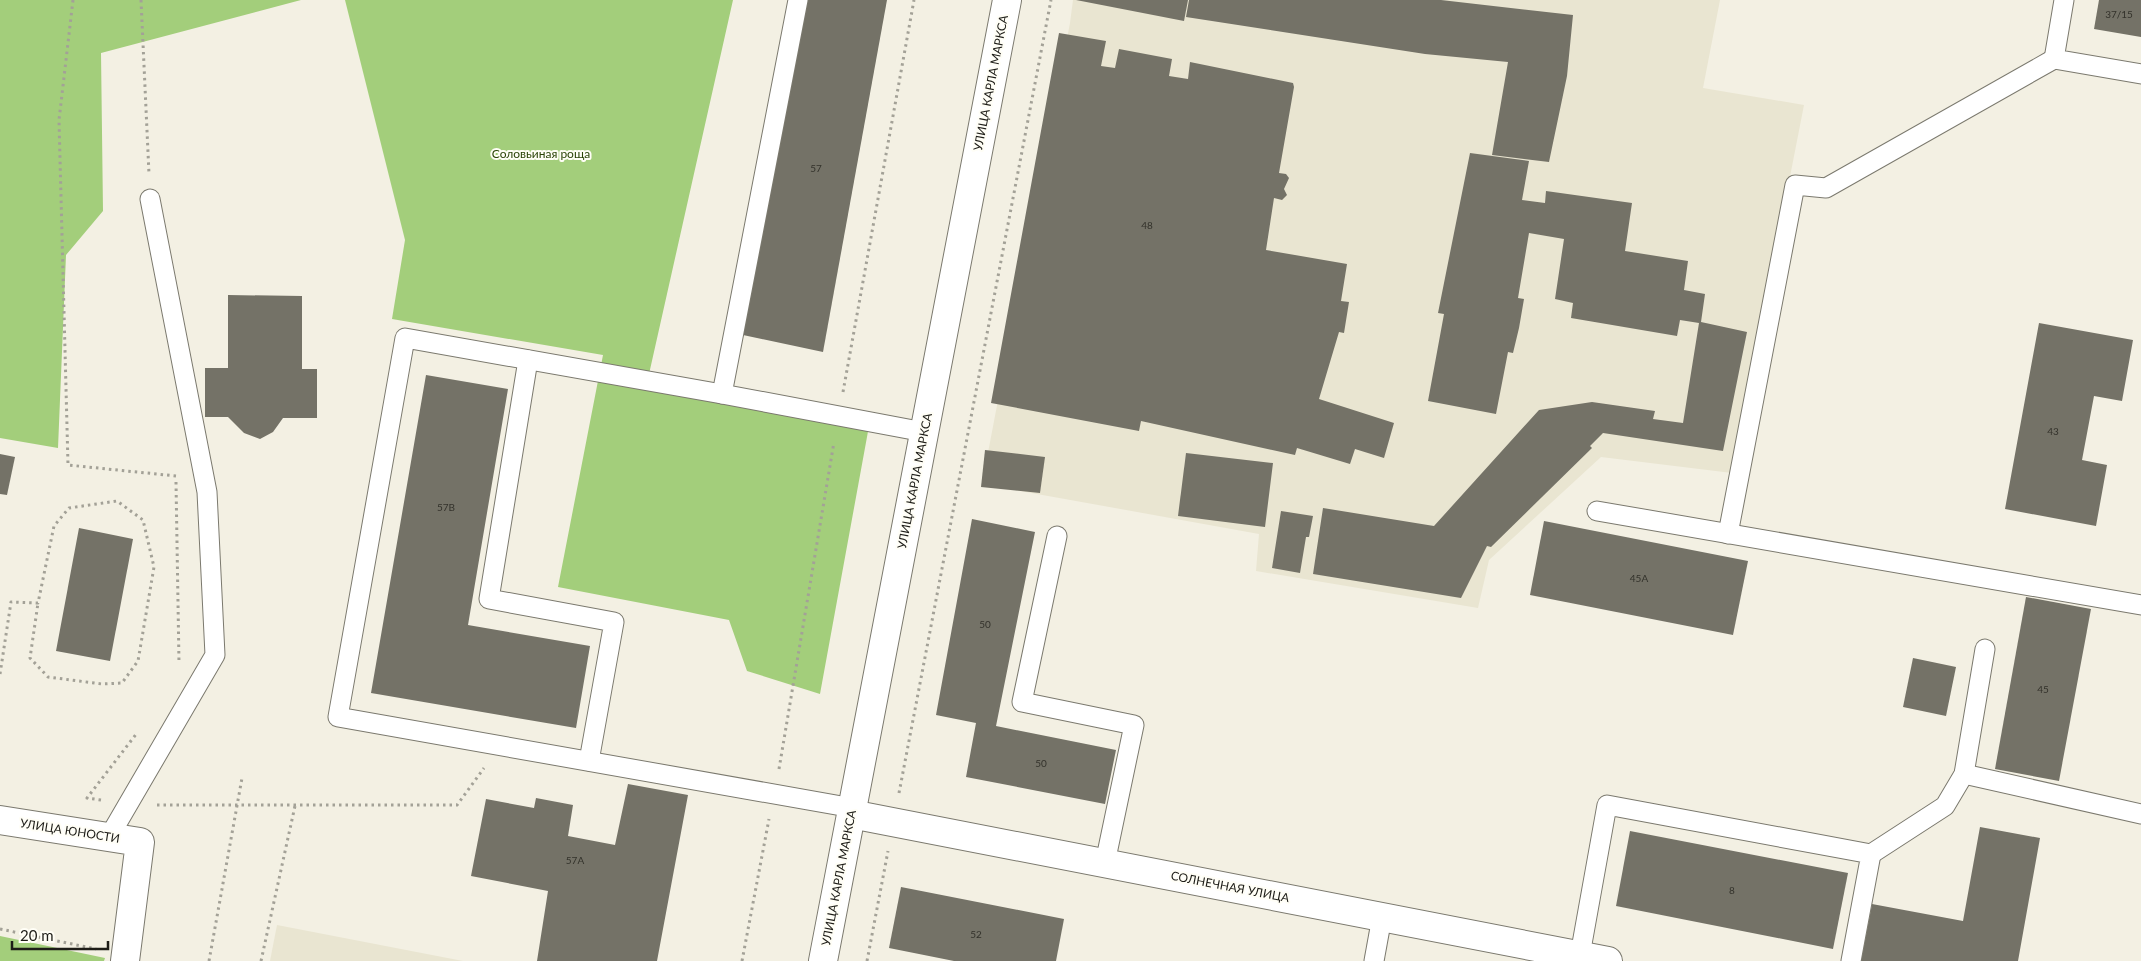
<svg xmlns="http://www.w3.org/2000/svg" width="2141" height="961" viewBox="0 0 2141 961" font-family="Lato,sans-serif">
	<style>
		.built { fill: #e9e5d1 }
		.forest { fill: #a3ce7b }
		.building { fill: #747267 }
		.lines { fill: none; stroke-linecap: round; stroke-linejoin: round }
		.service-casing { stroke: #7b796e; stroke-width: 21 }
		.minor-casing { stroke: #7b796e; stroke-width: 30 }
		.tertiary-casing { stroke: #7b796e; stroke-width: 30 }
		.path { stroke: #a3a197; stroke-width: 3; stroke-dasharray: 2.5 4; stroke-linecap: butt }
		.service { stroke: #fff; stroke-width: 19 }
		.minor { stroke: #fff; stroke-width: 28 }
		.tertiary { stroke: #fff; stroke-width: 28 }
		.labels { text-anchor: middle; stroke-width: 4; stroke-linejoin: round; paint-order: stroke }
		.number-label { font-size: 10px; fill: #33322b }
		.street-label { font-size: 12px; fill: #1d1c17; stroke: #fffef6 }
		.park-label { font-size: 12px; fill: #2a4407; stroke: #fffef6 }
	</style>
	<rect width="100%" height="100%" fill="#f3f0e3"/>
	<g class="built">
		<path d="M1073 0H1720L1703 88 1804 105 1732 473 1601 457 1489 560 1478 608 1256 571 1259 534 982 484 1070 23Z"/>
		<path d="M277 925 463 961H270Z"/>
	</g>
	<g class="forest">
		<path d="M0 0H301L101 53 103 211 66 255 58 448 0 438Z"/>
		<path d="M345 0H733L647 383 869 426 820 694 747 671 729 620 558 587 603 355 392 319 405 240Z"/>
		<path d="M0 936 105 958 104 961H0Z"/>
	</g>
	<g class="building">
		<path d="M807 0H887L823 352 743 335Z"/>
		<path d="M1076 0H1188L1184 21Z"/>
		<path d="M1189 0H1441L1573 15 1567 76 1549 162 1492 155 1508 62 1425 54 1186 17Z"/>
		<path d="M2099 0H2141V37L2094 29Z"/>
		<path d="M1059 33 1106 41 1101 66 1115 68 1119 49 1172 59 1169 76 1188 79 1190 62 1293 83 1294 87 1279 173 1286 174 1289 178 1284 189 1287 195 1282 200 1274 198 1266 250 1347 264 1341 301 1349 302 1344 333 1339 332 1319 399 1394 423 1384 458 1355 449 1350 464 1297 448 1295 455 1141 421 1139 431 991 403Z"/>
		<path d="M1470 153 1529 161 1522 200 1545 203 1546 191 1632 203 1625 251 1688 261 1684 290 1705 294 1701 322 1747 332 1723 451 1603 433 1590 446 1592 448 1491 547 1487 546 1461 598 1313 574 1323 508 1434 526 1539 410 1592 402 1655 411 1653 419 1683 423 1699 323 1680 320 1677 336 1571 318 1573 303 1555 299 1564 239 1529 233 1518 298 1524 299 1519 328 1513 353 1508 352 1496 414 1428 401 1444 314 1438 313Z"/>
		<path d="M228 295 302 296V369H317V418H283L273 432 260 439 244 433 228 417H205V368H228Z"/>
		<path d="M2039 323 2133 340 2122 401 2094 396 2082 460 2107 465 2096 526 2005 509Z"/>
		<path d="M426 375 508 389 468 625 590 646 576 728 371 693Z"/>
		<path d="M985 450 1045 457 1040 493 981 487Z"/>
		<path d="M1186 453 1273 463 1265 527 1178 516Z"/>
		<path d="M0 454 15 457 7 495 0 494Z"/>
		<path d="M1281 511 1313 516 1309 537H1306L1300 573 1272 568Z"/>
		<path d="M972 519 1035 532 996 726 1116 750 1105 804 966 777 976 723 936 715Z"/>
		<path d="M1544 521 1748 561 1733 635 1530 595Z"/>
		<path d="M79 528 133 539 110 661 56 651Z"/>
		<path d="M2026 597 2091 609 2059 781 1995 769Z"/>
		<path d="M1913 658 1956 667 1946 716 1903 707Z"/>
		<path d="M628 784 688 795 657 961H537L548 891 471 876 486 799 534 808 536 798 573 805 568 836 615 845Z"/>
		<path d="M1980 827 2040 838 2018 961H1861L1872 904 1963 921Z"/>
		<path d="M1630 831 1848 873 1833 949 1616 906Z"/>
		<path d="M901 887 1064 919 1056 961H954L889 948Z"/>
	</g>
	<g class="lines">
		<defs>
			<g id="service">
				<path d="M798 0 722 394 924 432"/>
				<path d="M2064 0 2054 59 2141 74"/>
				<path d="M528 360 489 599 614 622 589 761"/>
				<path d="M722 394 405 338 338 717 853 808"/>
				<path d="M1597 511 2141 605"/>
				<path d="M1728 534 1795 185 1826 188 2054 59"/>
				<path d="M1057 536 1022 702 1134 725 1105 863"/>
				<path d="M1964 774 2141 814"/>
				<path d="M109 837 215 655 207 492 150 199"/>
				<path d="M1871 854 1945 806 1964 774 1985 649"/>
				<path d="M1580 955 1607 805 1871 854 1851 961"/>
				<path d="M1374 961 1382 917"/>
			</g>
			<g id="minor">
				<path d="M851 814 1608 961"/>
				<path d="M0 820 140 842 125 961"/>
			</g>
			<path id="tertiary" d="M823 961 1007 0"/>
		</defs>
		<use href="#service" class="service-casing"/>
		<use href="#minor" class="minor-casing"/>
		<use href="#tertiary" class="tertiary-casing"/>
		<g class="path">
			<path d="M73 0 59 120 68 465 176 476"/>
			<path d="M141 0 149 174"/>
			<path d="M843 392 914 0"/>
			<path d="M176 482 179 663"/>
			<path d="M0 674 11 602 38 603 54 526 69 508 117 501 143 520 154 567 138 661 122 683 102 684 48 677 30 658 38 603"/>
			<path d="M779 769 834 442"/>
			<path d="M899 793 1051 0"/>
			<path d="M101 800 87 798 137 733"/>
			<path d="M157 805H457L484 768"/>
			<path d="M0 929 96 949"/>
			<path d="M209 961 242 778"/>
			<path d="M261 961 295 806"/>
			<path d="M742 961 769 819"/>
			<path d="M867 961 888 851"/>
		</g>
		<use href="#service" class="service"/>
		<use href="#minor" class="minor"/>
		<use href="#tertiary" class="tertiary"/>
	</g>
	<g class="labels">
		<g class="number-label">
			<text x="2119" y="18">37/15</text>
			<text x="816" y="172">57</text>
			<text x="1147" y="229">48</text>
			<text x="2053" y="435">43</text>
			<text x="446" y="511">57В</text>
			<text x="1639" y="582">45А</text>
			<text x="985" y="628">50</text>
			<text x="2043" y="693">45</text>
			<text x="1041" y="767">50</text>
			<text x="575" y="864">57А</text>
			<text x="1732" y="894">8</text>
			<text x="976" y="938">52</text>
		</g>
		<g class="street-label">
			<text transform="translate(991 83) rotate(-79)" y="4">УЛИЦА КАРЛА МАРКСА</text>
			<text transform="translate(915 481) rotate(-79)" y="4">УЛИЦА КАРЛА МАРКСА</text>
			<text transform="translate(70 831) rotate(9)" y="4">УЛИЦА ЮНОСТИ</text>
			<text transform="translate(839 878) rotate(-79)" y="4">УЛИЦА КАРЛА МАРКСА</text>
			<text transform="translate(1230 887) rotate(11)" y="4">СОЛНЕЧНАЯ УЛИЦА</text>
		</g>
		<g class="park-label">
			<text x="541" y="158">Соловьиная роща</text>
		</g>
	</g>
	<path d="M12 941v8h96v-8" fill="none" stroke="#1d1c17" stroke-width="2.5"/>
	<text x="20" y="941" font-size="15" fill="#1d1c17" stroke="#fffef6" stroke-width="4" paint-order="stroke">20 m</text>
</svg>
